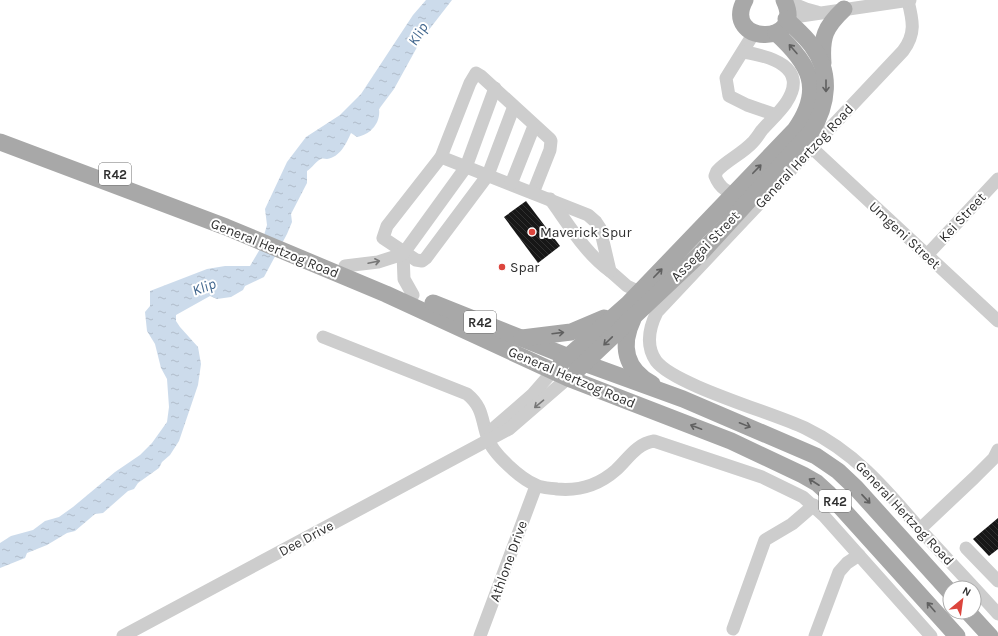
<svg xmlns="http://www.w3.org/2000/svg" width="998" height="636" viewBox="0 0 998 636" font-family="Karla,sans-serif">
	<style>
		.water { fill: url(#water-ripples) }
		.building { fill: url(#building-back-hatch) }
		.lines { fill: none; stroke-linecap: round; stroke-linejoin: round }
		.minor { stroke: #cdcdcd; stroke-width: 13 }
		.major { stroke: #a8a8a8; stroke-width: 17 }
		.oneway { stroke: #606060 }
		.oneway2 { stroke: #777 }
		.poi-dot { fill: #dc453d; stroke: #fff; stroke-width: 1.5 }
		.labels { text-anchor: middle; stroke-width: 4; stroke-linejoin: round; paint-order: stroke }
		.shield { fill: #fff; stroke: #6e6e6e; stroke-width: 1 }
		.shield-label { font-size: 13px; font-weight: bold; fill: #303030 }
		.street-label { font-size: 14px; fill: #303030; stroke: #fff }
		.poi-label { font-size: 14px; fill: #303030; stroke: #fff; text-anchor: start }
		.water-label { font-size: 15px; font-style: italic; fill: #42678e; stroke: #fff }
	</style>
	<defs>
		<pattern id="water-ripples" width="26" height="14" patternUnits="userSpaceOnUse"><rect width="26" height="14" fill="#ccdbeb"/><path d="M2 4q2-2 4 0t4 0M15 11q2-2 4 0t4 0" fill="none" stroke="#b0bcca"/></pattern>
		<pattern id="building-back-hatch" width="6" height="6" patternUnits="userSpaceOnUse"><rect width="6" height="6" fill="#171717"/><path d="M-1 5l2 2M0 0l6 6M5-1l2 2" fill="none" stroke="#303030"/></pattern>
	</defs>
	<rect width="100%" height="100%" fill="#fff"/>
	<path class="water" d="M426 0H452L421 40 394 89 379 109C381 123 370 135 357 137L351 133C346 144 340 157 327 159 325 159 323 158 321 159 317 160 312 168 307 171V183L291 214 292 222 287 234 264 277 245 286 243 290 231 297 217 299 210 296 176 315V321L180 327 198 347 201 364 198 385 179 441 170 455 162 462 159 468 138 483 134 489 128 491 103 513 95 514 75 531 67 533 47 545 27 553 25 558 0 568V543L11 536 33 530 45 521 59 517 73 507 115 472 140 455 152 443 167 422 169 407 167 379 161 368 155 344 147 331 145 312 150 306V291L207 269 225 266H250L260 249 267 225 265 209 287 162 306 137 340 115 361 94 413 15Z"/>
	<g class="building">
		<path d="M526 201 560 246 538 263 504 217Z"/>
		<path d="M998 518V549L989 556 973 539Z"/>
	</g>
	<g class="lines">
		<g class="minor">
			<path d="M784 0 806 9 817 12"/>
			<path d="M908 1C913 21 916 34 903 51L657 312C649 328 645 345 656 361 674 385 773 413 805 428 857 453 888 492 925 535 949 561 974 587 998 614"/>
			<path d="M787 18 910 0"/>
			<path d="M754 33 726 78 729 96 747 105 776 115"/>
			<path d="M514 106 488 175 426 258 422 261 416 260 383 238 387 226 441 157 470 83 476 73 481 76 550 139 551 141 550 150 533 193"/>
			<path d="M812 148 998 321"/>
			<path d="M441 157 588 215 596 222 600 228 610 271 627 286 646 295"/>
			<path d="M511 184 534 126"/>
			<path d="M742 194C729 194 720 189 715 176L717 171C727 160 742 154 753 142 756 139 759 134 762 130 770 121 779 113 786 103 810 67 770 56 743 52"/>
			<path d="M550 199C569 225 585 253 610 271"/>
			<path d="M403 254 404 279 413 295"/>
			<path d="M927 255 998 179"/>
			<path d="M345 266 378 262 403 254 466 167 495 88"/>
			<path d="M323 337 467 394C484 408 481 420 488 439 493 454 521 479 536 485 541 488 550 488 557 489 578 491 599 485 616 470 628 459 636 444 654 441L762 477 803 497 824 516 931 636"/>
			<path d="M489 439 494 428 532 395 553 371"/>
			<path d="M920 529 974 478 994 458 998 450"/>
			<path d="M966 548 998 581"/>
			<path d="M733 629 765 540 792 524 814 505"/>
			<path d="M123 636 509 429 568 378"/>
			<path d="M480 636 536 486"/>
			<path d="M815 636 839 572 847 563 859 555"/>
		</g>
		<g class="major">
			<path d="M745 0C721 44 807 48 784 0"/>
			<path d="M823 63C821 37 825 27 844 9"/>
			<path d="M0 142 226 227 386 294 568 378 731 441 803 475 817 483 828 493 957 636"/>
			<path d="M433 303 584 363 683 399 816 456 838 471 856 488 950 592"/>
			<path d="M633 319C620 346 625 369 652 384"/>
			<path d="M522 338 571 332 604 318"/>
			<path d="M561 363 628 304 795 130C824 89 810 64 776 33"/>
			<path d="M577 370 702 252 811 132C828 105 832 73 812 46 805 36 795 28 786 19"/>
			<path d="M968 612 990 636"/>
		</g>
	</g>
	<defs><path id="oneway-shaft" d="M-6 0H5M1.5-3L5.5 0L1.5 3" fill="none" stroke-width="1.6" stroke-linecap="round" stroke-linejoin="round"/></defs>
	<g class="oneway">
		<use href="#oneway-shaft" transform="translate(793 49) rotate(-131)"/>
		<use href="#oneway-shaft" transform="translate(826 86) rotate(90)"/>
		<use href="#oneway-shaft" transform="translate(757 169) rotate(-46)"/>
		<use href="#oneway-shaft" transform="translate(658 273) rotate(-46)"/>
		<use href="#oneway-shaft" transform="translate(558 333) rotate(-7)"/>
		<use href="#oneway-shaft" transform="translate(608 341) rotate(136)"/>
		<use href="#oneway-shaft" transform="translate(745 425) rotate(22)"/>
		<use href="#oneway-shaft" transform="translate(696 427) rotate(-159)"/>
		<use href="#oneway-shaft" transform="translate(814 482) rotate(-147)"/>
		<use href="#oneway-shaft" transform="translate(866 499) rotate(47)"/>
		<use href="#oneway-shaft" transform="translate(931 607) rotate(-131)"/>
	</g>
	<g class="oneway2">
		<use href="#oneway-shaft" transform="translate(374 262) rotate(-12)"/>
		<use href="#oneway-shaft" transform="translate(539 404) rotate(140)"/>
	</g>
	<g class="poi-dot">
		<circle cx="532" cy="232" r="4"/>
		<circle cx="502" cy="267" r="4"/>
	</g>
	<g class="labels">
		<g class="shield">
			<rect x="99" y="163" width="32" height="22" rx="3"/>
			<rect x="464" y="311" width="32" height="22" rx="3"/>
			<rect x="819" y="490" width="32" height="22" rx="3"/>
		</g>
		<g class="shield-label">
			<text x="115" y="179">R42</text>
			<text x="480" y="327">R42</text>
			<text x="835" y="506">R42</text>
		</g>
		<g class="street-label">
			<text transform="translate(804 156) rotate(-47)" y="5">General Hertzog Road</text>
			<text transform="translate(962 217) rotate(-47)" y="5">Kei Street</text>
			<text transform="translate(905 235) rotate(43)" y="5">Umgeni Street</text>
			<text transform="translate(705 246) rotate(-46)" y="5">Assegai Street</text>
			<text transform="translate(275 248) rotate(22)" y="5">General Hertzog Road</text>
			<text transform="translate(572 377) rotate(23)" y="5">General Hertzog Road</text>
			<text transform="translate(905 513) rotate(47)" y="5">General Hertzog Road</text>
			<text transform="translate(306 538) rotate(-28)" y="5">Dee Drive</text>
			<text transform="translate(508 561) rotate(-70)" y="5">Athlone Drive</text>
		</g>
		<g class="poi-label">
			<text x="540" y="237">Maverick Spur</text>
			<text x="510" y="272">Spar</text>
		</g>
		<g class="water-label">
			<text transform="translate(418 34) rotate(-58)" y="5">Klip</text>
			<text transform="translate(204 287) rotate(-20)" y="5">Klip</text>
		</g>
	</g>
	<g transform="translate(962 600) rotate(29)"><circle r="19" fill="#ffffff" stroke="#acacac"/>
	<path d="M0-3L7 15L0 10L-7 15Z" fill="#dc453d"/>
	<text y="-6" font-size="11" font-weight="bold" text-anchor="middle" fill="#303030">N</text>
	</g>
</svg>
